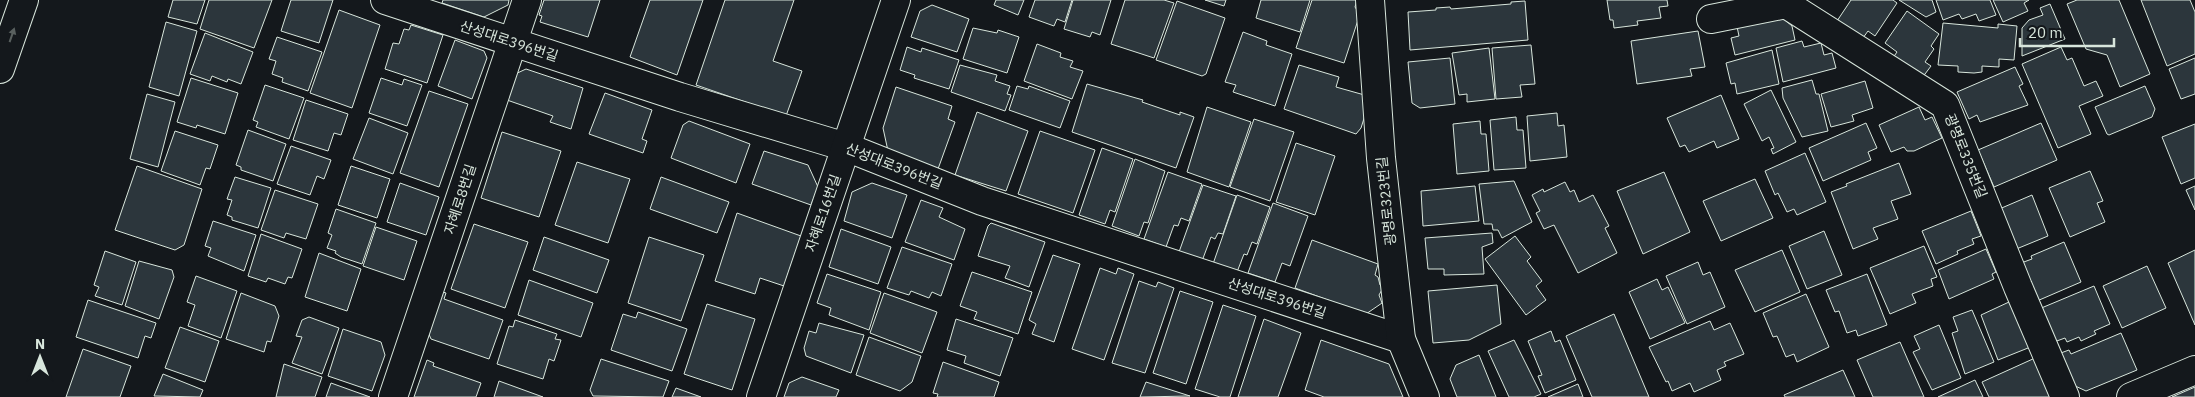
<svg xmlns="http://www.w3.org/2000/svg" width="2195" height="397" viewBox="0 0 2195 397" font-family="'IBM Plex Sans','Noto Sans KR',sans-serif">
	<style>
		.building { fill: #2c363c; stroke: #d8e6dc }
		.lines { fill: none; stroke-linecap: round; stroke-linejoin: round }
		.minor-casing { stroke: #d8e6dc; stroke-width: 30 }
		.major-casing { stroke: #d8e6dc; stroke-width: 30 }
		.minor { stroke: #14181c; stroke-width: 28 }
		.major { stroke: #14181c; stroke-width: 28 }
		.oneway { fill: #59605f }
		.labels { text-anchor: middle; stroke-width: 4; stroke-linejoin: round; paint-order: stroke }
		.street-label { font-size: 14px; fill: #d8e6dc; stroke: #14181c }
	</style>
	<rect width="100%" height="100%" fill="#14181c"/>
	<g class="building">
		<path d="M173 0H205L197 24 168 17Z"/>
		<path d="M209 0H272L254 48 200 29Z"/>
		<path d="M291 0H333L319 43 281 31Z"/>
		<path d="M443 0H509L508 5 484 17 442 3Z"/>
		<path d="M544 0H600L588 37 540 22 542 16 539 15Z"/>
		<path d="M650 0H703L677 75 630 57Z"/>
		<path d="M725 0H794L773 61 802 71 786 116 696 85Z"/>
		<path d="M996 0H1024L1018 15 994 5Z"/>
		<path d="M1035 0H1072L1065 22 1057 19 1054 26 1029 17Z"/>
		<path d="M1073 0H1111L1100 35 1092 32 1090 37 1064 29Z"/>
		<path d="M1125 0H1164L1174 3 1154 58 1111 44Z"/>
		<path d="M1205 0H1226L1224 6Z"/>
		<path d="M1261 0H1310L1300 32 1256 18Z"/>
		<path d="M1312 0H1357L1355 7 1357 10 1358 20 1344 63 1296 48Z"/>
		<path d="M1607 0H1667L1668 6 1659 7 1661 18 1637 21 1638 25 1614 28 1613 20H1610Z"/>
		<path d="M1851 0H1893L1897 3 1875 36 1868 31 1860 42 1835 24Z"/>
		<path d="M1899 0H1932L1936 12 1926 17Z"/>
		<path d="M1936 0H1990L1996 15 1979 21 1976 14 1962 19 1959 14 1943 20Z"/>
		<path d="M1993 0H2029L2024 3 2028 11 2003 22Z"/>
		<path d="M2077 0H2119L2150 74 2120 87 2107 55 2086 49 2067 4Z"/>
		<path d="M2141 0H2190L2195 12V54L2167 66Z"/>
		<path d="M1177 1 1225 18 1206 74 1202 76 1156 60Z"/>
		<path d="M1525 1 1528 40 1410 50 1408 12 1436 10V8L1450 7 1451 9 1511 4V2Z"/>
		<path d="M2050 4 2065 39 2022 56V28L2029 20 2043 15 2040 8Z"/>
		<path d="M932 5 969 19 957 52 911 37 920 11Z"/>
		<path d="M339 10 380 25 352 108 310 93Z"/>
		<path d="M1907 11 1939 34 1931 46 1934 49 1925 62 1931 66 1919 82 1890 62 1897 52 1885 43Z"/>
		<path d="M1778 14 1792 26 1795 40 1735 55 1731 38 1739 36 1736 22Z"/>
		<path d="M166 22 197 31 179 96 149 87Z"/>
		<path d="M1943 23 1998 28V24L2017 26 2014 60 1999 59V67L1982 66V72L1974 73 1958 72V66L1938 65Z"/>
		<path d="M411 25 443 35 427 83 385 69 393 43 399 44 404 29 409 30Z"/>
		<path d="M973 28 997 33 998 30 1019 37 1007 73 963 59Z"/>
		<path d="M1698 31 1705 67 1690 69 1692 76 1637 84 1631 41Z"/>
		<path d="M1243 32 1267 41 1266 45 1292 54 1275 106 1233 92 1236 85 1225 82Z"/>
		<path d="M205 33 253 52 241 84 228 79 227 82 212 76 210 81 190 74Z"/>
		<path d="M277 37 322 52 308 91 282 82 283 78 272 74 276 61 269 59Z"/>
		<path d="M455 40 484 51 487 58 472 99 438 86Z"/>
		<path d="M1802 41 1804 47 1821 43 1824 55 1832 53 1836 68 1783 82 1776 48Z"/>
		<path d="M1037 44 1061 53 1060 57 1073 61 1070 67 1083 71 1072 99 1024 81Z"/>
		<path d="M1531 45 1535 84 1520 85 1522 97 1496 99 1492 48Z"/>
		<path d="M907 47 921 52 922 48 959 60 949 89 914 78 915 75 900 70Z"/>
		<path d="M2061 47 2067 60 2072 58 2084 86 2096 81 2103 96 2079 106 2091 134 2058 148 2022 64Z"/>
		<path d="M1489 48 1495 99 1467 102V94L1459 95 1452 53Z"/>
		<path d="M1772 50 1779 84 1737 94 1735 83 1731 84 1726 63Z"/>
		<path d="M1450 58 1455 104 1420 108 1412 103 1408 62Z"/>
		<path d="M2195 58V94L2181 99 2169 69Z"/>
		<path d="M960 65 997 75 995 81 1010 86 1007 94 1011 95 1005 111 951 92Z"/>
		<path d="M1299 65 1339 77 1336 87 1368 96 1366 112 1361 128 1356 134 1284 109Z"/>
		<path d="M2015 67 2023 84 2019 86 2028 105 1980 122 1977 115 1969 119 1957 92Z"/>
		<path d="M526 69 583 88 571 129 550 122 553 116 504 99 511 76Z"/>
		<path d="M191 78 238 93 225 134 197 125 196 128 177 122Z"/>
		<path d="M381 78 402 85 404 79 422 85 407 126 369 113Z"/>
		<path d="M1812 80 1816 94H1819L1828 131 1802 137 1783 98 1782 88Z"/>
		<path d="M1865 81 1873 108 1852 115 1854 121 1831 127 1821 94Z"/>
		<path d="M1087 84 1143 100 1142 102 1180 115V112L1194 117 1176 168 1072 132Z"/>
		<path d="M265 85 304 98 289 139 256 127 258 122 253 120Z"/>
		<path d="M1017 86 1028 89 1029 86 1070 101 1060 128 1009 110Z"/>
		<path d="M2145 86 2155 109 2152 117 2109 135 2107 134 2095 107Z"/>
		<path d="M896 87 952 106 948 119 955 122 938 169 888 151 883 128Z"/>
		<path d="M1771 90 1796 142 1773 154 1771 149 1774 148 1769 137 1762 141 1744 104Z"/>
		<path d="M429 91 468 104 439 187 400 173Z"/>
		<path d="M605 93 652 110 642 139 647 141 643 153 589 134Z"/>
		<path d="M147 94 175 102 158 167 130 159Z"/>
		<path d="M1721 95 1739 139 1717 148 1714 141 1689 152 1685 145 1680 147 1667 118Z"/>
		<path d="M306 100 348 114 341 135 334 133 328 151 293 140Z"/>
		<path d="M1207 107 1251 122 1229 187 1187 172Z"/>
		<path d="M1919 107 1925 120 1932 117 1942 138 1914 151H1907L1904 147 1891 152 1879 125Z"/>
		<path d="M977 112 1028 131 1006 191 955 175Z"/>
		<path d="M1557 113 1558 126 1564 125 1567 157 1530 161 1527 116Z"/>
		<path d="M1516 117 1517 130H1523L1526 168 1494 170 1490 120Z"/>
		<path d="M369 118 408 133 393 174 353 159Z"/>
		<path d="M1254 119 1294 132 1270 201 1230 187Z"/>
		<path d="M689 121 750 144 736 183 671 158 683 125Z"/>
		<path d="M1480 121 1481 134H1486L1489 171 1457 174 1453 124Z"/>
		<path d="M1866 123 1877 148 1868 152 1871 160 1823 181 1809 148Z"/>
		<path d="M2041 123 2057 160 1994 187 1978 150Z"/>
		<path d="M2195 124V178L2181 184 2162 137Z"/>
		<path d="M248 130 286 144 273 181 241 170V167L236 165Z"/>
		<path d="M175 131 218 145 210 169 206 168 200 185 161 171Z"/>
		<path d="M1040 131 1095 150 1073 213 1018 194Z"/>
		<path d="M502 132 561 151 539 217 481 198Z"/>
		<path d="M1296 143 1335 156 1315 215 1276 202Z"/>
		<path d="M291 146 331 160 324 179 317 176 310 195 277 184Z"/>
		<path d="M1102 148 1133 159 1115 212 1110 210 1105 224 1079 215Z"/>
		<path d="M764 151 808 165 818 187 811 205 752 184Z"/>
		<path d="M1805 153 1826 202 1797 215 1794 209 1787 212 1778 193 1775 195 1765 171Z"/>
		<path d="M1135 159 1165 171 1148 223 1144 222 1139 236 1112 226Z"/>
		<path d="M577 162 630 179 608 243 555 225Z"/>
		<path d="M1899 163 1911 194 1891 201 1898 219 1873 228 1878 239 1853 249 1831 192 1847 186 1846 184Z"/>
		<path d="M137 166 202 189 184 245 175 250 115 230Z"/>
		<path d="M351 166 390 179 377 218 338 205Z"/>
		<path d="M2090 171 2103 201 2097 203 2105 222 2070 237 2049 188Z"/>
		<path d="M1168 172 1202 184 1189 221 1181 218 1178 226 1174 225 1166 247 1144 239Z"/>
		<path d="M1664 172 1690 232 1643 254 1617 191Z"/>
		<path d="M235 177 271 188 258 228 232 220V217L227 215 232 200 227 199Z"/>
		<path d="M661 177 729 202 717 233 650 209Z"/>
		<path d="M1755 179 1773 218 1721 241 1703 201Z"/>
		<path d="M1514 181 1532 222 1502 238 1498 230H1493L1492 224H1484L1479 184Z"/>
		<path d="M1565 182 1570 192 1574 190 1579 202 1593 195 1609 226 1605 228 1617 253 1578 273 1554 225 1544 229 1536 213 1540 211 1532 195 1543 189 1544 192Z"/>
		<path d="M400 183 439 197 426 235 387 222Z"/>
		<path d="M872 183 907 195 892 238 844 221 852 192Z"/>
		<path d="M1203 185 1236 196 1223 234 1218 233 1215 239 1211 237 1202 261 1179 252Z"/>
		<path d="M1475 186 1479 221 1423 226 1421 191Z"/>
		<path d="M2195 186V210L2186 190Z"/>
		<path d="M275 190 318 204 306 239 286 233 284 238 261 230Z"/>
		<path d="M1237 195 1270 207 1257 244 1252 242 1247 255 1244 254 1237 272 1213 264Z"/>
		<path d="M2032 195 2048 236 2009 252 1997 210Z"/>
		<path d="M921 200 943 208 939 217 965 229 954 260 905 242Z"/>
		<path d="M1273 203 1308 216 1290 266 1282 263 1275 282 1248 273Z"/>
		<path d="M336 209 376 223 362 264 341 257 335 253 336 251 327 248 332 235 328 233Z"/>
		<path d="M1971 211 1981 236 1972 239 1974 244 1957 251 1958 254 1936 264 1922 231Z"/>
		<path d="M737 213 801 236 784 286 760 278 755 294 715 281Z"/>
		<path d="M213 221 256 235 244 271 208 256 211 248 205 246Z"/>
		<path d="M991 223 1045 242 1029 287 1005 278 1010 266 978 256 988 226Z"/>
		<path d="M474 224 528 242 505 308 451 289Z"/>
		<path d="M376 227 417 241 404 280 363 266Z"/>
		<path d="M841 229 891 247 878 284 829 267Z"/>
		<path d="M1824 231 1842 275 1807 289 1789 246Z"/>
		<path d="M1492 233 1493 243 1482 247 1484 274 1444 275V269H1428L1425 238Z"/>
		<path d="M261 234 302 249 292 278 288 277 285 284 268 278 266 282 248 276Z"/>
		<path d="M1515 236 1531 257 1527 261 1542 281 1536 286 1546 300 1526 315 1485 259Z"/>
		<path d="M544 237 609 260 597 293 533 270Z"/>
		<path d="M649 237 704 255 681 321 628 303Z"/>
		<path d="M1312 240 1378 264 1375 275 1378 277 1380 285 1384 286 1379 295 1382 303 1366 314 1295 288Z"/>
		<path d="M2064 242 2081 282 2037 301 2021 263 2032 259 2031 256Z"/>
		<path d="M1924 246 1937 277 1931 279 1933 286 1912 294 1916 303 1890 314 1870 268Z"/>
		<path d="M902 247 952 264 941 296 932 292 929 298 911 291 909 295 887 288Z"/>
		<path d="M1986 249 1996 272 1992 274 1994 279 1949 299 1938 270Z"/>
		<path d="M1782 250 1800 292 1755 312 1735 270Z"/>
		<path d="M2195 250V325L2168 263Z"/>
		<path d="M105 251 136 262 122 305 95 296 99 287 94 285Z"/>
		<path d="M319 253 361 269 347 311 305 297Z"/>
		<path d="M1053 255 1080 264 1054 342 1032 334 1036 324 1029 320Z"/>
		<path d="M139 261 172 270 174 277 159 319 125 306Z"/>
		<path d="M1698 262 1703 275 1710 272 1725 307 1687 324 1666 276Z"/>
		<path d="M2147 266 2166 308 2122 328 2103 286Z"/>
		<path d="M1100 268 1116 274 1118 268 1134 274 1104 360 1072 349Z"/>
		<path d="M972 272 1032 292 1018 334 974 319 977 312 960 306Z"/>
		<path d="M827 274 881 292 869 330 829 315 831 308 817 303Z"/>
		<path d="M1867 274 1887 325 1858 336 1856 330 1847 333 1839 311 1835 312 1826 290Z"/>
		<path d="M196 276 237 291 221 338 188 326 195 305 187 302Z"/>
		<path d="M1657 279 1662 290 1668 287 1685 323 1650 339 1629 292Z"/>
		<path d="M529 280 593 303 581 337 518 315Z"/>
		<path d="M1139 281 1156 287 1158 282 1174 288 1145 373 1112 363Z"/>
		<path d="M1497 285 1501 324 1469 340 1433 343 1428 291Z"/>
		<path d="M2094 286 2110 324 2094 331 2096 334 2081 341 2079 337 2067 342 2065 338 2054 342 2039 309Z"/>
		<path d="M437 290 446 293 444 299 503 320 489 359 431 339 426 327Z"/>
		<path d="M1180 291 1213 302 1186 384 1153 373Z"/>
		<path d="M241 293 275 306 279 316 271 342 267 341 264 352 226 339Z"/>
		<path d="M884 293 937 312 922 353 870 333Z"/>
		<path d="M1806 294 1829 347 1797 362 1794 354 1786 357 1777 336 1773 337 1763 313Z"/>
		<path d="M88 300 156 323 151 338 145 336 138 358 76 337Z"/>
		<path d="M2009 302 2033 346 1998 360 1981 315Z"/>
		<path d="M707 304 755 319 732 390 684 374Z"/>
		<path d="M1223 305 1256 316 1230 397H1220L1195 389Z"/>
		<path d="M1972 310 1994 362 1965 374 1952 333 1958 331 1953 317Z"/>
		<path d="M638 312 687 329 672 371 611 350 623 314 636 318Z"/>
		<path d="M1614 314 1649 397H1592L1566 336Z"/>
		<path d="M309 317 339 328 322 374 292 363 302 337 296 336 302 320Z"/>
		<path d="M956 319 1013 338 1000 376 964 363 966 356 947 350Z"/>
		<path d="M1264 319 1301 333 1278 397H1238Z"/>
		<path d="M515 320 557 334 555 339 561 340 554 361 549 359 543 379 497 364 509 326 513 327Z"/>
		<path d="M1710 321 1714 330 1730 323 1744 354 1724 362 1726 366 1717 370 1721 380 1694 392 1690 383 1672 391 1668 381 1666 382 1649 347Z"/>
		<path d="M819 323 864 335 851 373 806 356 804 348 809 331 816 333Z"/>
		<path d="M1939 325 1961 378 1932 390 1913 352 1920 349 1914 336Z"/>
		<path d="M180 327 219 341 205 382 165 368Z"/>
		<path d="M343 329 381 342 385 355 372 391 328 376Z"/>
		<path d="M1551 331 1555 342 1560 340 1576 380 1545 393 1538 376 1542 375 1528 341Z"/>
		<path d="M2121 333 2137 370 2086 391 2071 384 2058 354 2069 350 2071 354Z"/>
		<path d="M869 337 921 356 912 382 900 391 856 375Z"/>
		<path d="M1321 340 1389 364 1403 397H1324L1305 390Z"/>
		<path d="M1514 340 1541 394 1534 397H1509L1488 351Z"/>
		<path d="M1900 342 1924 397H1873L1857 360Z"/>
		<path d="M83 349 131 366 120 397H66Z"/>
		<path d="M1479 355 1496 397H1457L1450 379 1456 365Z"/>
		<path d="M2035 358 2051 397H1989L1982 382Z"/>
		<path d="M601 359 669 381 663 397 593 396 590 390Z"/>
		<path d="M427 360 434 363 433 366 481 383 476 397H414Z"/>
		<path d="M943 362 999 382 994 397H937L938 394 933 393Z"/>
		<path d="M284 364 322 377 315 397H276Z"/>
		<path d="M1843 370 1855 397H1785L1784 395Z"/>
		<path d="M163 374 203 390 200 397 154 396Z"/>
		<path d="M802 377 839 390 836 397H784L789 383Z"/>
		<path d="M1975 380 1983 397H1938Z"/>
		<path d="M499 381 543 397H494Z"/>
		<path d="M1146 382 1190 396 1140 397Z"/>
		<path d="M331 383 370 397H326Z"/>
		<path d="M1578 384 1583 397H1548Z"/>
		<path d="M2195 387V397H2172Z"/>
		<path d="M676 388 701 397H672Z"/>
	</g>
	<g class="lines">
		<defs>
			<g id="minor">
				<path d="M385 0 680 97 846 147 982 201 1401 339"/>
				<path d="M1370 0 1381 158 1401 339 1425 397"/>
				<path d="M1711 19 1786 4 1945 105 2018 287 2065 397"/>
				<path d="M393 397 527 0"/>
				<path d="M761 397 896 0"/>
				<path d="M2131 397 2195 370"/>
			</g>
			<path id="major" d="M0 69 24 0"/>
		</defs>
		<use href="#minor" class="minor-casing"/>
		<use href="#major" class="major-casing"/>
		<use href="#minor" class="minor"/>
		<use href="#major" class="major"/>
	</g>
	<defs><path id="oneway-solid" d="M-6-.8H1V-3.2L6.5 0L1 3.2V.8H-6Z" transform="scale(1.25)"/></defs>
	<use class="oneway" href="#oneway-solid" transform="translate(12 35) rotate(-71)"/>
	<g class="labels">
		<g class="street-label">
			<text transform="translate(509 41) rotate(18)" y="5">산성대로396번길</text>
			<text transform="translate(1966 156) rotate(68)" y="5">광명로335번길</text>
			<text transform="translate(894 166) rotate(21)" y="5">산성대로396번길</text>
			<text transform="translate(460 199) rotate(-72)" y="5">자혜로8번길</text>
			<text transform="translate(1386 201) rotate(-96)" y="5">광명로323번길</text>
			<text transform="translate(823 213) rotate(-71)" y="5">자혜로16번길</text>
			<text transform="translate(1277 298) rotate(18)" y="5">산성대로396번길</text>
		</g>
	</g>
	<g transform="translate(40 357)" stroke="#14181c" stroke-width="4" paint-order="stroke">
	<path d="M0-4L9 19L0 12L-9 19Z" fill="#d8e6dc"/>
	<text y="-8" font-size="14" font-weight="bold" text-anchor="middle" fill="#d8e6dc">N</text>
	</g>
	<path d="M2020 38v8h94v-8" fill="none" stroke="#d8e6dc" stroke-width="2.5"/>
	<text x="2028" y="38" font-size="15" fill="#d8e6dc" stroke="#14181c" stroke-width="4" paint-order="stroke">20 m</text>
</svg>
